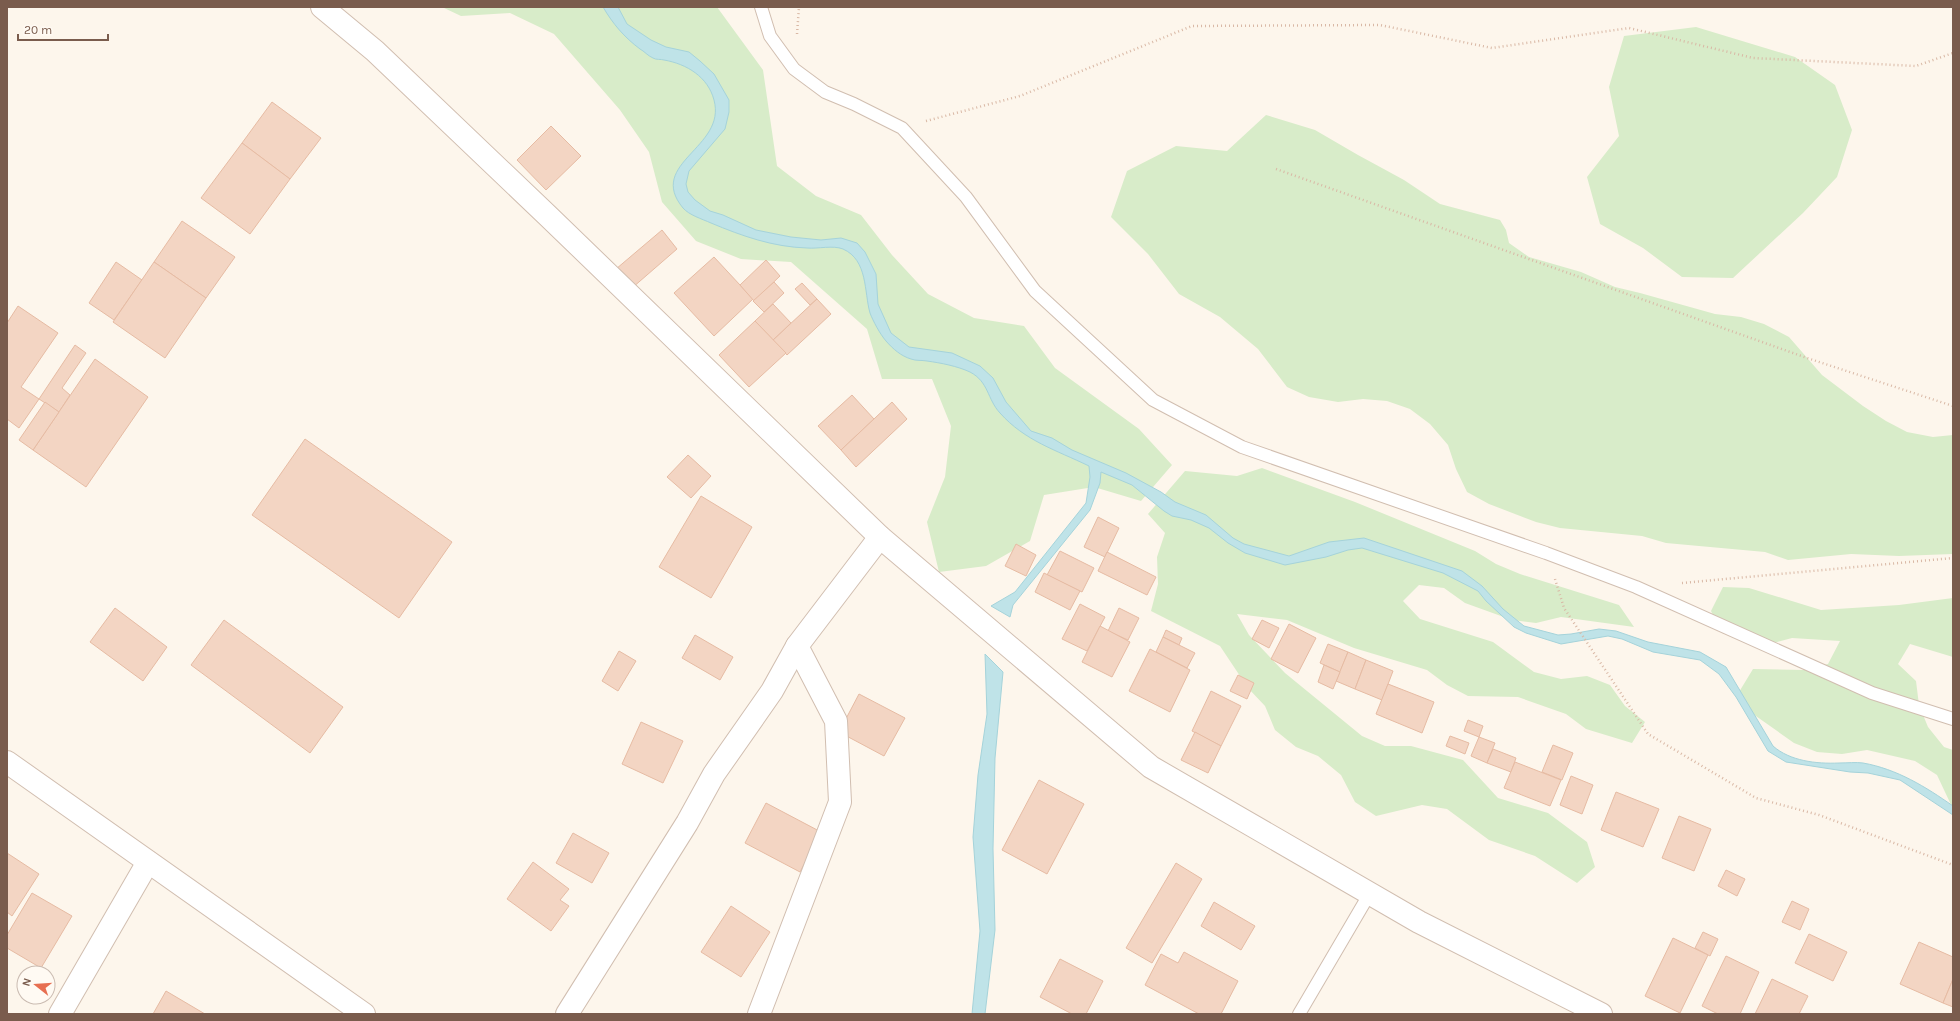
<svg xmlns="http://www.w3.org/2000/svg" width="1960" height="1021" viewBox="0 0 1960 1021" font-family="Karla,sans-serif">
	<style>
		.green { fill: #d8ecc9 }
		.water { fill: #bfe3e8; stroke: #a5d3da }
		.building { fill: #f3d5c3; stroke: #e6bba3 }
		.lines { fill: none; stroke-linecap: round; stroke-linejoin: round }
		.service-casing { stroke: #d1beb0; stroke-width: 14 }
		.minor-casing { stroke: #d1beb0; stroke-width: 24 }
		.path { stroke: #d9b8a5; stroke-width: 2.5; stroke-dasharray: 1 3; stroke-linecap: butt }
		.service { stroke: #fff; stroke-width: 12 }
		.minor { stroke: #fff; stroke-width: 22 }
	</style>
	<rect width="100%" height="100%" fill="#fdf6ec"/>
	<g class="green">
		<path d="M442 7H717L763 70 777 166 816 196 861 215 892 255 928 294 974 318 1024 326 1055 368 1139 429 1172 465 1141 501 1094 487 1044 495 1030 541 986 566 939 572 927 522 945 477 951 426 932 379H882L867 329 791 262 741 259 696 241 662 202 649 152 620 110 554 34 510 13 461 16Z"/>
		<path d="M1696 27 1795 57 1835 85 1852 130 1837 177 1803 213 1733 278 1682 277 1643 248 1600 224 1587 177 1619 136 1609 87 1624 36Z"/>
		<path d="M1266 115 1315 130 1358 155 1404 180 1440 204 1500 220 1506 230 1509 243 1529 257 1581 272 1615 287 1640 293 1715 314 1741 317 1764 324 1789 337 1822 375 1863 406 1886 421 1907 432 1933 437 1953 435V554L1899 556 1851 554 1788 560 1765 552 1666 543 1642 536 1560 528 1536 522 1489 504 1467 492 1456 469 1448 445 1430 424 1410 409 1387 401 1363 399 1338 402 1309 397 1287 387 1258 349 1220 317 1179 294 1148 254 1111 217 1127 171 1176 146 1227 151Z"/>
		<path d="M1262 468 1355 502 1475 551 1496 564 1520 574 1619 605 1634 627 1561 617 1536 623 1512 620 1465 603 1444 588 1419 585 1403 601 1420 619 1493 642 1534 672 1561 679 1587 676 1610 685 1625 706 1645 722 1632 743 1586 729 1566 714 1518 697 1468 696 1447 685 1427 670 1354 648 1287 620 1237 614 1249 635 1285 673 1362 736 1385 746H1411L1463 760 1498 798 1548 813 1587 842 1595 867 1577 883 1535 856 1489 840 1447 809 1422 805 1376 816 1355 802 1341 775 1318 756 1296 747 1275 730 1265 706 1248 688 1220 646 1151 611 1158 584 1157 557 1165 533 1148 514 1185 471 1237 476Z"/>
		<path d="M1723 587 1749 588 1821 610 1899 605 1953 598V657L1910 644 1898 664 1916 681 1919 705 1928 727 1944 747 1953 750V809L1937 775 1915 761 1867 750 1842 754 1817 752 1794 743 1753 714 1739 692 1753 669 1804 670 1828 664 1840 641 1792 638 1769 644 1746 640 1722 633 1711 611Z"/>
	</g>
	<g class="water">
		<path d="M603 7H618L627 24 651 40 666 47 689 52 700 61 714 74 729 100V112L725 129 689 171 686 184 688 192 695 200 710 211 723 215 756 230 791 237 821 240 841 238 857 243 865 252 876 274 878 304 891 333 909 347 952 353 980 366 993 378 1006 402 1031 431 1052 438 1072 450 1126 473 1161 492 1175 502 1206 515 1233 538 1244 544 1289 556 1329 542 1364 538 1462 571 1482 586 1503 609 1524 626 1558 635 1571 634 1599 629 1616 631 1648 642 1700 652 1726 667 1773 746C1790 761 1816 764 1839 763 1847 763 1856 762 1863 763 1897 769 1926 787 1953 806V815L1900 780 1868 773 1850 772 1786 762 1768 751 1736 697 1719 674 1700 660 1653 652 1622 639 1608 636 1561 644 1526 633 1514 627 1486 601 1478 591 1443 573 1362 548 1348 550 1326 557 1285 565 1245 553 1228 543 1209 528 1191 520 1172 516 1164 511 1132 485 1101 472 1100 483 1090 510 1013 605 1010 617 991 606 1015 592 1086 503 1090 477 1089 466C1056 450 1025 441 1000 413 987 399 989 382 970 372 957 366 941 363 927 361 922 360 916 361 911 359 901 356 893 349 886 341 880 334 873 321 870 313 864 292 868 260 843 249 833 245 818 249 807 248 773 247 742 236 711 223 702 219 689 215 683 208 646 163 727 148 714 100 708 77 687 64 664 60 661 59 656 60 653 58 648 56 644 51 640 49 624 37 613 24 603 7Z"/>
		<path d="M985 654 1003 672 995 758 993 849 995 930 985 1014H972L980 931 973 837 978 775 987 714Z"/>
	</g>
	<g class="building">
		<path d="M272 102 321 138 290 179 242 143Z"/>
		<path d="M551 126 581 156 546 190 517 160Z"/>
		<path d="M242 143 290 179 250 234 201 198Z"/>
		<path d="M182 221 235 257 206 298 154 262Z"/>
		<path d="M662 230 677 249 632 288 616 269Z"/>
		<path d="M714 257 753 299 714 336 674 293Z"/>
		<path d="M766 260 780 276 754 301 740 285Z"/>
		<path d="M116 262 142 280 114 320 89 303Z"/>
		<path d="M154 262 206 298 165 358 113 322Z"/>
		<path d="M774 282 784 293 764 312 753 301Z"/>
		<path d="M802 283 817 299 810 305 795 289Z"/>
		<path d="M817 299 831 314 787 355 773 340Z"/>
		<path d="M773 304 791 323 773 340 755 321Z"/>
		<path d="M18 306 58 333 21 387 39 399 19 428 7 419V323Z"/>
		<path d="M755 321 786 353 749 387 719 355Z"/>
		<path d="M75 345 86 353 62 388 70 395 59 412 39 399Z"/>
		<path d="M95 359 148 397 86 487 33 450Z"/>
		<path d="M852 395 874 419 841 450 818 426Z"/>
		<path d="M45 402 59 412 33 450 19 440Z"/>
		<path d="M892 402 907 419 856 467 841 450Z"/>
		<path d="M305 439 452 542 399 618 252 515Z"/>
		<path d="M688 455 711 476 691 498 667 477Z"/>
		<path d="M701 496 752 527 711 598 659 567Z"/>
		<path d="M1098 517 1119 528 1105 557 1084 547Z"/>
		<path d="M1016 544 1036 555 1026 576 1005 566Z"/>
		<path d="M1060 551 1094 568 1082 592 1047 575Z"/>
		<path d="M1107 552 1156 577 1147 595 1098 571Z"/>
		<path d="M1044 573 1080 591 1070 610 1035 592Z"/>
		<path d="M1080 604 1105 617 1087 651 1062 639Z"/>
		<path d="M115 608 167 647 143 681 90 642Z"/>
		<path d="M1119 608 1139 618 1128 640 1108 631Z"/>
		<path d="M224 620 343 707 310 753 191 665Z"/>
		<path d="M1262 620 1279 628 1269 648 1252 639Z"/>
		<path d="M1289 624 1316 638 1298 673 1271 659Z"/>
		<path d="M1100 626 1130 642 1112 677 1082 662Z"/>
		<path d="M1166 630 1182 638 1179 645 1163 637Z"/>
		<path d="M695 635 733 657 720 680 682 658Z"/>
		<path d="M1163 637 1195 653 1187 668 1156 652Z"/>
		<path d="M1328 644 1348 652 1340 672 1320 663Z"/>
		<path d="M1150 649 1190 670 1170 712 1129 691Z"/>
		<path d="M619 651 636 661 618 691 602 681Z"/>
		<path d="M1348 652 1366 660 1355 689 1336 681Z"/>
		<path d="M1366 660 1393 671 1382 700 1355 689Z"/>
		<path d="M1324 665 1340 672 1333 689 1318 682Z"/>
		<path d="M1238 675 1254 683 1247 699 1230 691Z"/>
		<path d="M1388 684 1434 702 1422 733 1376 714Z"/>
		<path d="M1211 691 1241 706 1221 746 1192 731Z"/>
		<path d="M859 694 905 718 884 756 839 732Z"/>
		<path d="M1468 720 1483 726 1479 737 1464 731Z"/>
		<path d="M641 722 683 741 663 783 622 764Z"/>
		<path d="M1195 732 1221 746 1208 773 1181 760Z"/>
		<path d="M1450 736 1469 743 1465 754 1446 746Z"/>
		<path d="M1479 737 1495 743 1487 763 1471 756Z"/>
		<path d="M1553 745 1573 753 1562 780 1542 772Z"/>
		<path d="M1493 749 1516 758 1511 772 1487 763Z"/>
		<path d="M1515 762 1561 780 1550 806 1504 788Z"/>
		<path d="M1571 776 1593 785 1582 814 1560 805Z"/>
		<path d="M1039 780 1084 804 1047 874 1002 850Z"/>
		<path d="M1616 792 1659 809 1643 847 1601 830Z"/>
		<path d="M766 803 821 832 800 872 745 843Z"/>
		<path d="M1679 816 1711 829 1694 871 1662 858Z"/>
		<path d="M573 833 609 853 592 883 556 863Z"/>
		<path d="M7 853 39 874 12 916 7 912Z"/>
		<path d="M533 862 569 889 560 900 569 906 551 931 507 899Z"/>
		<path d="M1176 863 1202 879 1152 963 1126 948Z"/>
		<path d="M1726 870 1745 879 1737 896 1718 886Z"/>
		<path d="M32 893 72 916 41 968 7 948V935Z"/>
		<path d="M1792 901 1809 909 1800 930 1782 922Z"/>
		<path d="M1214 902 1255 926 1241 950 1201 926Z"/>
		<path d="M731 906 770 932 741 977 701 952Z"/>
		<path d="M1703 932 1718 939 1710 956 1695 948Z"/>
		<path d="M1809 934 1847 952 1833 981 1795 963Z"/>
		<path d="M1673 938 1708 955 1680 1013 1645 996Z"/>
		<path d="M1919 942 1953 957V979L1943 1003 1900 984Z"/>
		<path d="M1184 952 1238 981 1221 1014H1199L1145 985 1161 954 1178 963Z"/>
		<path d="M1726 956 1759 972 1740 1014H1718L1702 1006Z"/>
		<path d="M1060 959 1103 981 1086 1014H1072L1040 997Z"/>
		<path d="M1772 979 1808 996 1799 1014H1755Z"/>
		<path d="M1953 979V1007L1943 1003Z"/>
		<path d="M166 991 205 1014H153Z"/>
	</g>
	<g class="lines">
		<defs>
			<g id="service">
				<path d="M761 7 770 36 794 69 825 92 854 104 902 128 966 197 1035 291 1153 400 1242 447 1546 553 1636 587 1872 693 1953 719"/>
				<path d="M1299 1014 1370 893"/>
			</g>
			<g id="minor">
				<path d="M322 7 375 51 547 215 880 537 1151 767 1419 922 1601 1014"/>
				<path d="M7 762 364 1014"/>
				<path d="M60 1014 148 862"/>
				<path d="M567 1014 687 823 714 774 772 691 797 646"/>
				<path d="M759 1014 840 802 836 721 797 646 880 537"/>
			</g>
		</defs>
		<use href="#service" class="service-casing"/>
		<use href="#minor" class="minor-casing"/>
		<g class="path">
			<path d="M797 34 799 7"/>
			<path d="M926 121 1020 96 1192 26 1380 25 1492 48 1629 28 1753 58 1916 66 1953 53"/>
			<path d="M1276 169 1807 358 1953 406"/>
			<path d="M1555 579 1564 608 1648 734 1756 798 1819 815 1953 865"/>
			<path d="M1682 583 1953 558"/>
		</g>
		<use href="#service" class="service"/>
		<use href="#minor" class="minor"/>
	</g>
	<rect width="1960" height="1021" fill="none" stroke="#7a5c4d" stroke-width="16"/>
	<g transform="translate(36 985) rotate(287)"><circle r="19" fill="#fffaf3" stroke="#cabbb1"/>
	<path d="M0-3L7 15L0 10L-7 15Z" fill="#e76f51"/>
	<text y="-6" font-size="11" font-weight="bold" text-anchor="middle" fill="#7a5c4d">N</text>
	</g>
	<path d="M18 34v6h90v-6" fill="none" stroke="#7a5c4d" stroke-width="2"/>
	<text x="24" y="34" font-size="12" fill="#7a5c4d" stroke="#fffaf3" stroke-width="3" paint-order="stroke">20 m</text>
</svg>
